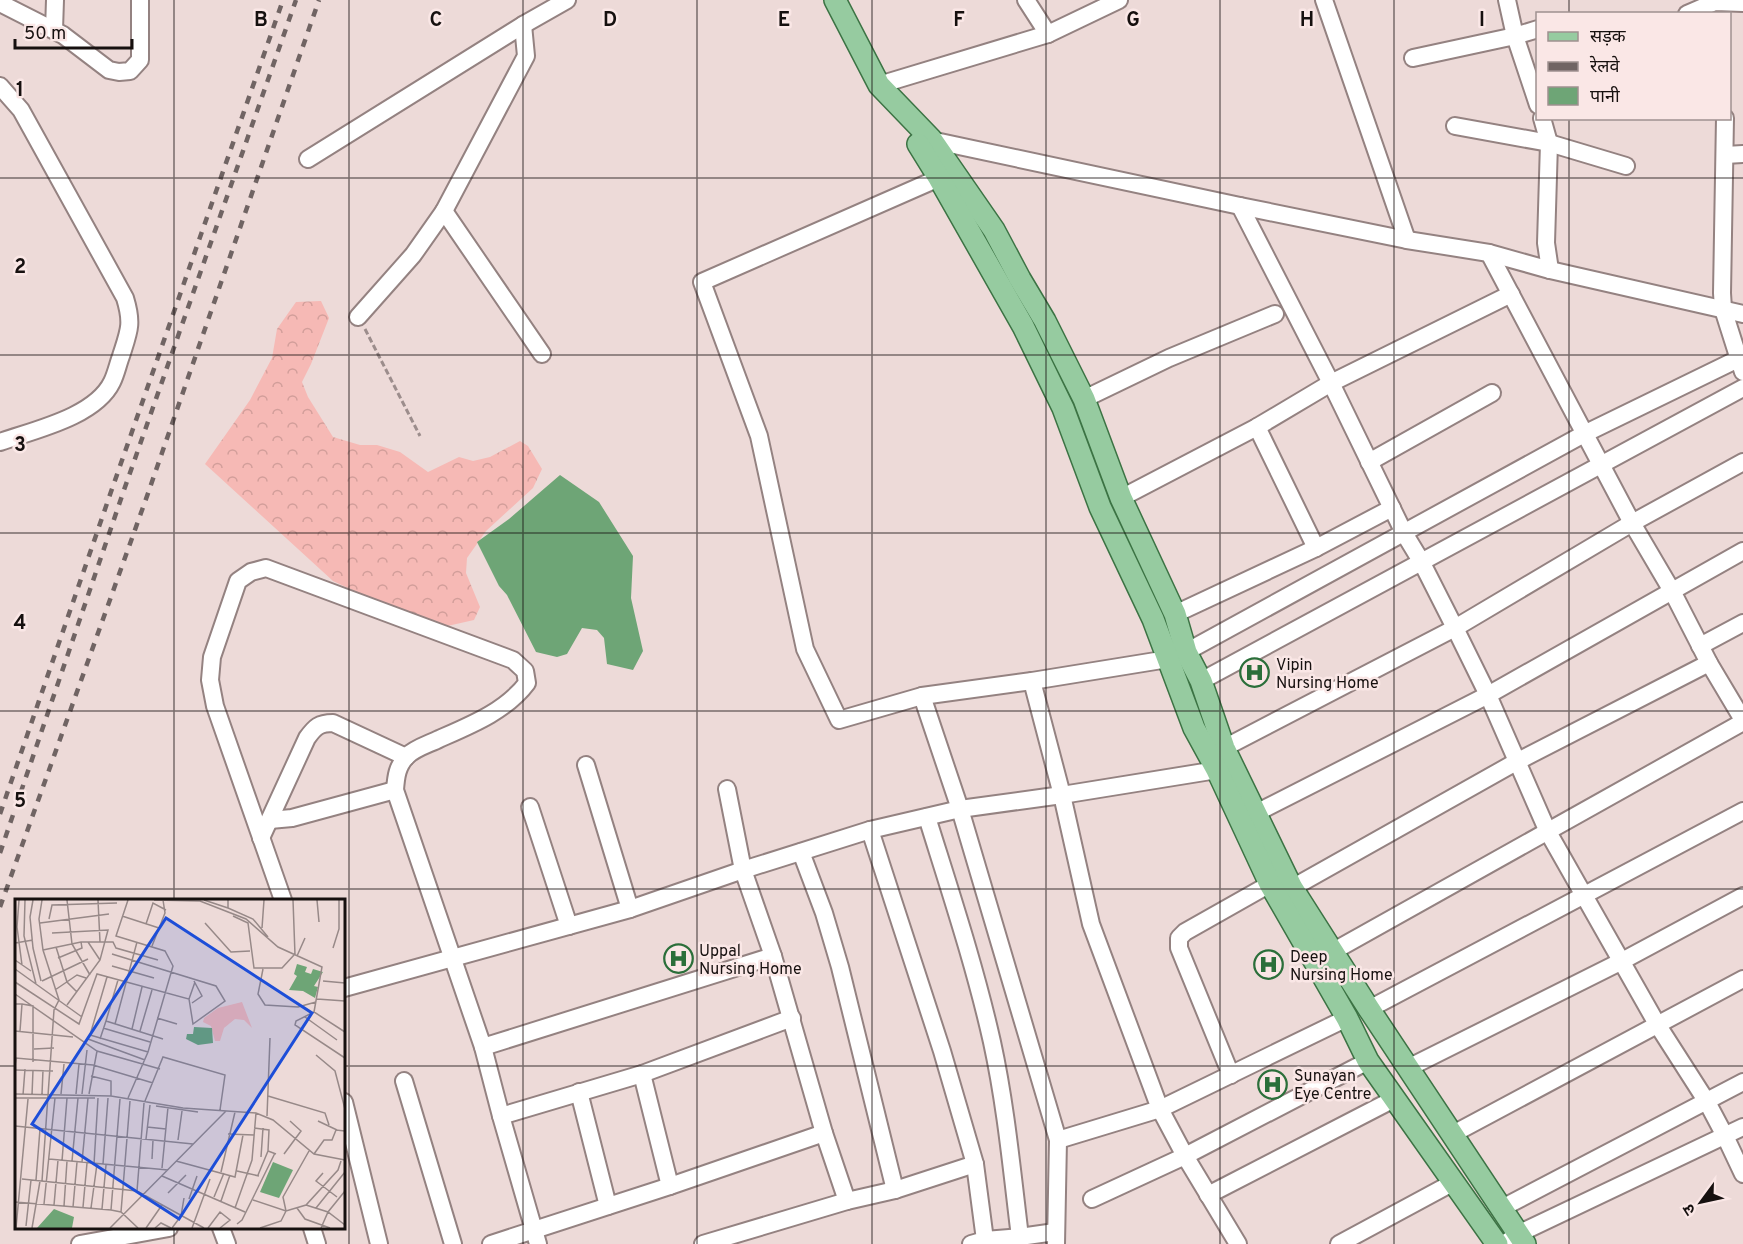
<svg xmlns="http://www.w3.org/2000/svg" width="1743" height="1244" viewBox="0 0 1743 1244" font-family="Overpass,'Noto Sans Devanagari',sans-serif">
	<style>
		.forest { fill: url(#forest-crowns) }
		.water { fill: #6ea576 }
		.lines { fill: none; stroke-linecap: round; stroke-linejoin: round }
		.minor-casing { stroke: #948281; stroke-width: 20 }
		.major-casing { stroke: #3c7344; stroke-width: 24 }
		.path { stroke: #9c8d8c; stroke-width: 3; stroke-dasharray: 6 3; stroke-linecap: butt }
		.minor { stroke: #fff; stroke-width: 16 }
		.major { stroke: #96cba0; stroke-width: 21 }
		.rail { stroke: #706463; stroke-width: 4.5; stroke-dasharray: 8 8; stroke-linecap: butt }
		.grid { fill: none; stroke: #16100f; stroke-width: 1.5; stroke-opacity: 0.55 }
		.labels { text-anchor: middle; stroke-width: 5; stroke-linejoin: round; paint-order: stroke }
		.poi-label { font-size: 16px; fill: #16100f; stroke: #fae7e6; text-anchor: start }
		.inset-road { fill: none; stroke: #978988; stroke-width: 1.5 }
		.view { fill: #1d4ed8; fill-opacity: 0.15; stroke: #1d4ed8; stroke-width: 3 }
		.inset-edge { fill: none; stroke: #16100f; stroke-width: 3 }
		.grid-label { font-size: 20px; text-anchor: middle; font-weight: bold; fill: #16100f; stroke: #fae7e6; stroke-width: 5; stroke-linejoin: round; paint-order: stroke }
	</style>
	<defs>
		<pattern id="forest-crowns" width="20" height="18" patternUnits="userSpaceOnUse" patternTransform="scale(1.5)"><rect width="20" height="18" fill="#f6b9b5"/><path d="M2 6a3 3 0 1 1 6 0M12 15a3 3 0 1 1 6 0" fill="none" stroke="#d29e9a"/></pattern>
	</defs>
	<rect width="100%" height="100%" fill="#eddad8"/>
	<path class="forest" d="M321 301 329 318 311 364 302 382 308 397 333 437 360 445H377L400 452 428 472 459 457 473 461 490 457 520 441 528 446 542 469 533 488 486 531 467 558 466 573 480 607 474 620 443 627 388 607 333 581 205 464 250 400 272 358 277 329 296 302Z"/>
	<path class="water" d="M560 475 599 502 633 556 631 598 643 651 633 670 607 664 604 638 597 630 582 628 567 654 557 657 536 652 507 595 499 586 477 542 509 519Z"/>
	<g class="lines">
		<defs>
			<g id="minor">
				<path d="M1026 0 1048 34"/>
				<path d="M1324 0 1407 240"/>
				<path d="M1507 0 1515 36 1538 105"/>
				<path d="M0 3 63 35 109 70 119 72 130 71 140 60V0"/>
				<path d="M1687 14 1715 2 1743 3"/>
				<path d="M54 30 55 0"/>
				<path d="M1413 58 1515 36 1538 29"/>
				<path d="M879 85 1048 34 1119 0"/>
				<path d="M0 86 21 110 125 298C133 324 129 331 121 356 118 364 116 374 112 382 95 417 34 430 0 442"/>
				<path d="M1542 118 1549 143 1546 243 1550 270"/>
				<path d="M1725 118 1722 293 1723 309 1743 372"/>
				<path d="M1455 126 1549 143 1626 166"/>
				<path d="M926 139 1240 206 1407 240 1489 253 1550 270 1743 314"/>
				<path d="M1725 155 1743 154"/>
				<path d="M308 159 523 25 567 0"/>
				<path d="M939 178 702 282 759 436 805 649 839 720 922 696 1032 681 1168 659"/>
				<path d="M1240 206 1331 383 1404 533 1421 561 1455 628 1488 695 1548 832 1657 1024 1707 1102 1725 1136 1743 1174"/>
				<path d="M444 211 542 354"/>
				<path d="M1489 253 1632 523 1672 591 1709 663 1743 720"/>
				<path d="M358 317 413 255 444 211 526 56 523 25"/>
				<path d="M1084 399 1169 358 1275 314"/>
				<path d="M1257 427 1316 548"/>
				<path d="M1369 462 1492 393"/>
				<path d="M1121 498 1257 427 1331 383 1511 294"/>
				<path d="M1175 614 1316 548 1392 508"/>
				<path d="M1700 646 1743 623"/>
				<path d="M1186 652 1584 434 1738 359"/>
				<path d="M1032 681 1062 795 1091 924 1160 1109 1185 1156 1238 1244"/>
				<path d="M1201 681 1743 388"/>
				<path d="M922 696 960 809 1058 1140 1056 1244"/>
				<path d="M1224 748 1455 628 1632 523 1743 462"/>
				<path d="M586 765 630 909"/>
				<path d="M727 789 743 870 773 956 824 1133 847 1201 895 1190 975 1164"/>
				<path d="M530 807 569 926"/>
				<path d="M1256 813 1488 695 1743 551"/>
				<path d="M927 817C950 891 975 966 992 1042 1006 1106 1012 1172 1020 1237"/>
				<path d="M270 820 292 818 395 790"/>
				<path d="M870 830 942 1051 975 1164 985 1240 971 1244"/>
				<path d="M261 838 307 738C315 727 319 723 333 723L406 757"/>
				<path d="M801 852 824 913 840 967 895 1190"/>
				<path d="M1292 888 1516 762 1709 663"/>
				<path d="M283 900 215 706 210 680 212 657 238 581 251 572 266 568 513 660 525 671 527 683C506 711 471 725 439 739 429 744 415 748 407 756 397 766 396 777 395 790L483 1047 501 1116 538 1244"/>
				<path d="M1332 952 1743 722"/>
				<path d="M344 988 630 909 743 870 870 830 960 809 1062 795 1217 770"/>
				<path d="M1369 1009 1743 811"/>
				<path d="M483 1047 773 956"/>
				<path d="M1408 1068 1622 961 1743 896"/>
				<path d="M642 1074 670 1186"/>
				<path d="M1231 1075 1179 948V938L1185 932 1270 884"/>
				<path d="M404 1081 453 1244"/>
				<path d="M579 1092 608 1206"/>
				<path d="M344 1102 379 1244"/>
				<path d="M501 1116 642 1074 792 1018"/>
				<path d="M1453 1134 1743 979"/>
				<path d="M1058 1140 1160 1109 1347 1018"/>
				<path d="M1208 1195 1394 1099"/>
				<path d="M1092 1199 1185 1156 1368 1061"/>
				<path d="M1502 1208 1743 1082"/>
				<path d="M221 1228 227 1244"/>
				<path d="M312 1228 317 1244"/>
				<path d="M985 1240 1020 1237 1055 1232"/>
				<path d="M80 1244 169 1228"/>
				<path d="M491 1244 670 1186 824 1133"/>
				<path d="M703 1244 847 1201"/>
				<path d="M1339 1244 1454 1182"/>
				<path d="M1504 1244 1518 1234 1743 1127"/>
			</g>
			<g id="major">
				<path d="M835 0 879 85 931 139 994 230 1020 279 1045 321 1084 399 1121 498 1175 614 1186 652 1201 681 1224 748 1292 888 1369 1009 1525 1244"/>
				<path d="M918 144 939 178 1023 326 1063 408 1100 507 1153 619 1194 728 1217 770 1270 884 1347 1018 1368 1061 1497 1244"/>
			</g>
		</defs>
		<use href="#minor" class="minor-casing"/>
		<use href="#major" class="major-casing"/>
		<path class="path" d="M365 329 420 436"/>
		<use href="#minor" class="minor"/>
		<use href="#major" class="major"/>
		<g class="rail">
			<path d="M0 814 113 486 283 0"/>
			<path d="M0 853 124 490 296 0"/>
			<path d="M0 907 146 499 319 0"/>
		</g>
	</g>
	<path class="grid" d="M174 0V900M349 0V1244M523 0V1244M697 0V1244M872 0V1244M1046 0V1244M1220 0V1244M1394 0V1244M1569 0V14M1569 118V1244M0 178H1743M0 355H1743M0 533H1743M0 711H1743M0 889H1743M0 1066H16M344 1066H1743M174 1228V1244"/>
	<defs>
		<symbol id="hospital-ring" viewBox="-11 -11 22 22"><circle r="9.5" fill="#fae7e6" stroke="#2b6f3a" stroke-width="1.5"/><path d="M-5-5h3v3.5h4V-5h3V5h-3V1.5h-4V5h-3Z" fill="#2b6f3a"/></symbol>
	</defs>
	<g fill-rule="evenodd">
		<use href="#hospital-ring" x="1238" y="656" width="33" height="33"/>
		<use href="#hospital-ring" x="662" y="942" width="33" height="33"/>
		<use href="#hospital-ring" x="1252" y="948" width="33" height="33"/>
		<use href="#hospital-ring" x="1256" y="1068" width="33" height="33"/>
	</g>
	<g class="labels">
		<g class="poi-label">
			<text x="1276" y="670">Vipin<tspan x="1276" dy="18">Nursing Home</tspan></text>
			<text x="699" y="956">Uppal<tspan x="699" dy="18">Nursing Home</tspan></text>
			<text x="1290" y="962">Deep<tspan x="1290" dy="18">Nursing Home</tspan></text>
			<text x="1294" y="1081">Sunayan<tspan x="1294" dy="18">Eye Centre</tspan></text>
		</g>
	</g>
	<g transform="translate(15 899)">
		<rect width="330" height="330" fill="#eddad8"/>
		<path d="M227 103 237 129 229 121 220 120 209 129 205 142H200L196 127 188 123 189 119 203 109Z" fill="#f6b9b5"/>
		<path d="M282 65 292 68 290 73 296 75 298 70 308 73 299 87 303 88 300 99 288 92 274 91 282 77 279 75ZM179 128 197 129 198 144 183 146 171 140 172 135H178ZM258 263 278 271 264 299 245 293ZM39 310 59 318 57 329H22Z" fill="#6ea576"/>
		<path class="inset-road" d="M4 1 2 28 7 66M10 1 9 37 21 85M18 1 15 18 18 49 26 82M27 1 24 20 28 51 44 101 39 111 27 282M52 1 57 45 75 76M83 1 85 43M113 1 101 37 150 52 158 67 133 153 113 199M139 1 185 2 231 20 263 48 307 68 299 113 330 133M189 1 213 9M213 1V9L238 20 253 38M278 1 280 56M302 1 304 23M107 17 144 29M218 17 233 24 239 69H267L279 56M34 20 37 6 102 4M25 24 94 15M190 24 216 53 235 52M131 25 138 4 151 11M247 29 249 1M37 34 93 31 85 61 52 106M73 43 85 61M0 44 18 41M137 47 150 14 148 1M41 48 52 83 62 93M318 49 324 30V1M28 51 66 43H98L101 49 143 61M282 57 290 39M43 59 67 49 66 43M0 61 16 72M97 67 139 79M0 70 67 118M248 70 243 95 250 106 283 108 301 103M92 78 75 136 133 153M27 82 73 60M308 82 330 84M0 83 64 125 82 75 174 100 178 125 210 102 201 87 97 55M40 91 62 76 71 79M0 95 82 152 145 170M174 100 180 83M302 100 330 102M177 104 187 97 179 82M0 105H7L5 132M7 105 18 107V163M299 113 281 122 280 126 330 159M290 118 322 141M142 119 162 125M91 122 103 81M100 125 122 43M88 129 135 143M117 130 127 88M0 132 58 138M125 132 137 91M73 140 130 161M85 140 91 122 148 140M19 150 39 149M301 156 320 172 330 210M0 167 1 159 78 166 138 184M0 171 38 172M76 177 96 182V197M0 195 96 197 168 209 241 214 258 221 299 255 330 261M27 195 28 171M46 195 49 165M61 195 64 165M67 195 72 151M74 195 82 152M8 196 10 170M17 196 18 171M253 197 310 214 314 226M0 199H80M130 202 148 158 210 176 205 211M141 207 183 213M252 217 255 139M303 222 322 231M0 227 178 245M132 228 151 230M239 229 254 231 253 252 261 255M213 235 239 236M131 240 135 206M163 241 167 212M269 255 286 232 275 222M299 255 309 241H317L321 231 330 232M246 258 248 229M34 260 153 271M137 260 138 241M47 262 52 199M57 262 63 199M161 262 220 278 228 236M67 263 73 199M79 265 83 199M88 265 93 199M147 269 153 208M222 272 244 277M206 273 220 213M308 274 301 282 322 298M243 276 253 252M147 277 230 313M7 280 122 292 189 329M21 281 25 230M122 292 129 204M153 294 171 276M199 298 209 274M174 300 182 277M238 301 271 312 291 306 323 271 326 262M206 302 215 276M0 303 96 311 106 313 123 329M29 305 40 199M39 306 43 261M291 306 313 313 330 326M49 307 52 262M58 308 62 263M68 308 72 264M76 309 82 265M220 309 237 261 241 214M282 309 290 320 315 329M301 309 330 273M87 310 91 266M96 311 105 200M271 312 268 298 294 252M106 313 115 202M222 325 227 321 260 254M11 327 16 281M1 329 13 200M17 329 25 282M95 329 211 212M131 329 147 306M140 329 146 324 156 329M157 329 166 317 169 299M177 329 195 280M193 329 205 313 215 321 205 329M245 329 266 322 271 312M306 329 313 313 330 292"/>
		<path class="view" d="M151 19 297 114 164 320 17 225Z"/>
		<rect width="330" height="330" class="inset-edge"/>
	</g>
	<g class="grid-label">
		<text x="261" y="26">B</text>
		<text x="436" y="26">C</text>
		<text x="610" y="26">D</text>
		<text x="784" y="26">E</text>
		<text x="959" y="26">F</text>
		<text x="1133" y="26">G</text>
		<text x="1307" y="26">H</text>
		<text x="1482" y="26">I</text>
		<text x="20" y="96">1</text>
		<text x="20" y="273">2</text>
		<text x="20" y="451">3</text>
		<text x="20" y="629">4</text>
		<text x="20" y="807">5</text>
	</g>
	<rect x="1536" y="12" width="195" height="108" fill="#fae7e6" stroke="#9f9190" stroke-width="1.5"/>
	<rect x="1548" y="32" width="30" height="9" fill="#96cba0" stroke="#9f9190" stroke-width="1.5"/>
	<text x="1590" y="42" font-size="18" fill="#16100f">सड़क</text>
	<rect x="1548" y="62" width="30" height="9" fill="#706463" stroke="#9f9190" stroke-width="1.5"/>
	<text x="1590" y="72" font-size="18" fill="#16100f">रेलवे</text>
	<rect x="1548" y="87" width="30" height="18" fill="#6ea576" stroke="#9f9190" stroke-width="1.5"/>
	<text x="1590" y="102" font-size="18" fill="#16100f">पानी</text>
	<g transform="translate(1701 1202) rotate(237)" stroke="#fae7e6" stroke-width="4.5" paint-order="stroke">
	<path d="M0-4.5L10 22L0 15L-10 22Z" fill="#16100f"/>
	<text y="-9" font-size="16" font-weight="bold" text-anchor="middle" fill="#16100f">उ</text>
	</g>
	<path d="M15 39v9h117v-9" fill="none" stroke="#16100f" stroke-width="3"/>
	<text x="24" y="39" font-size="18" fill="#16100f" stroke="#fae7e6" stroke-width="4.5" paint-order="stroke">50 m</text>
</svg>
